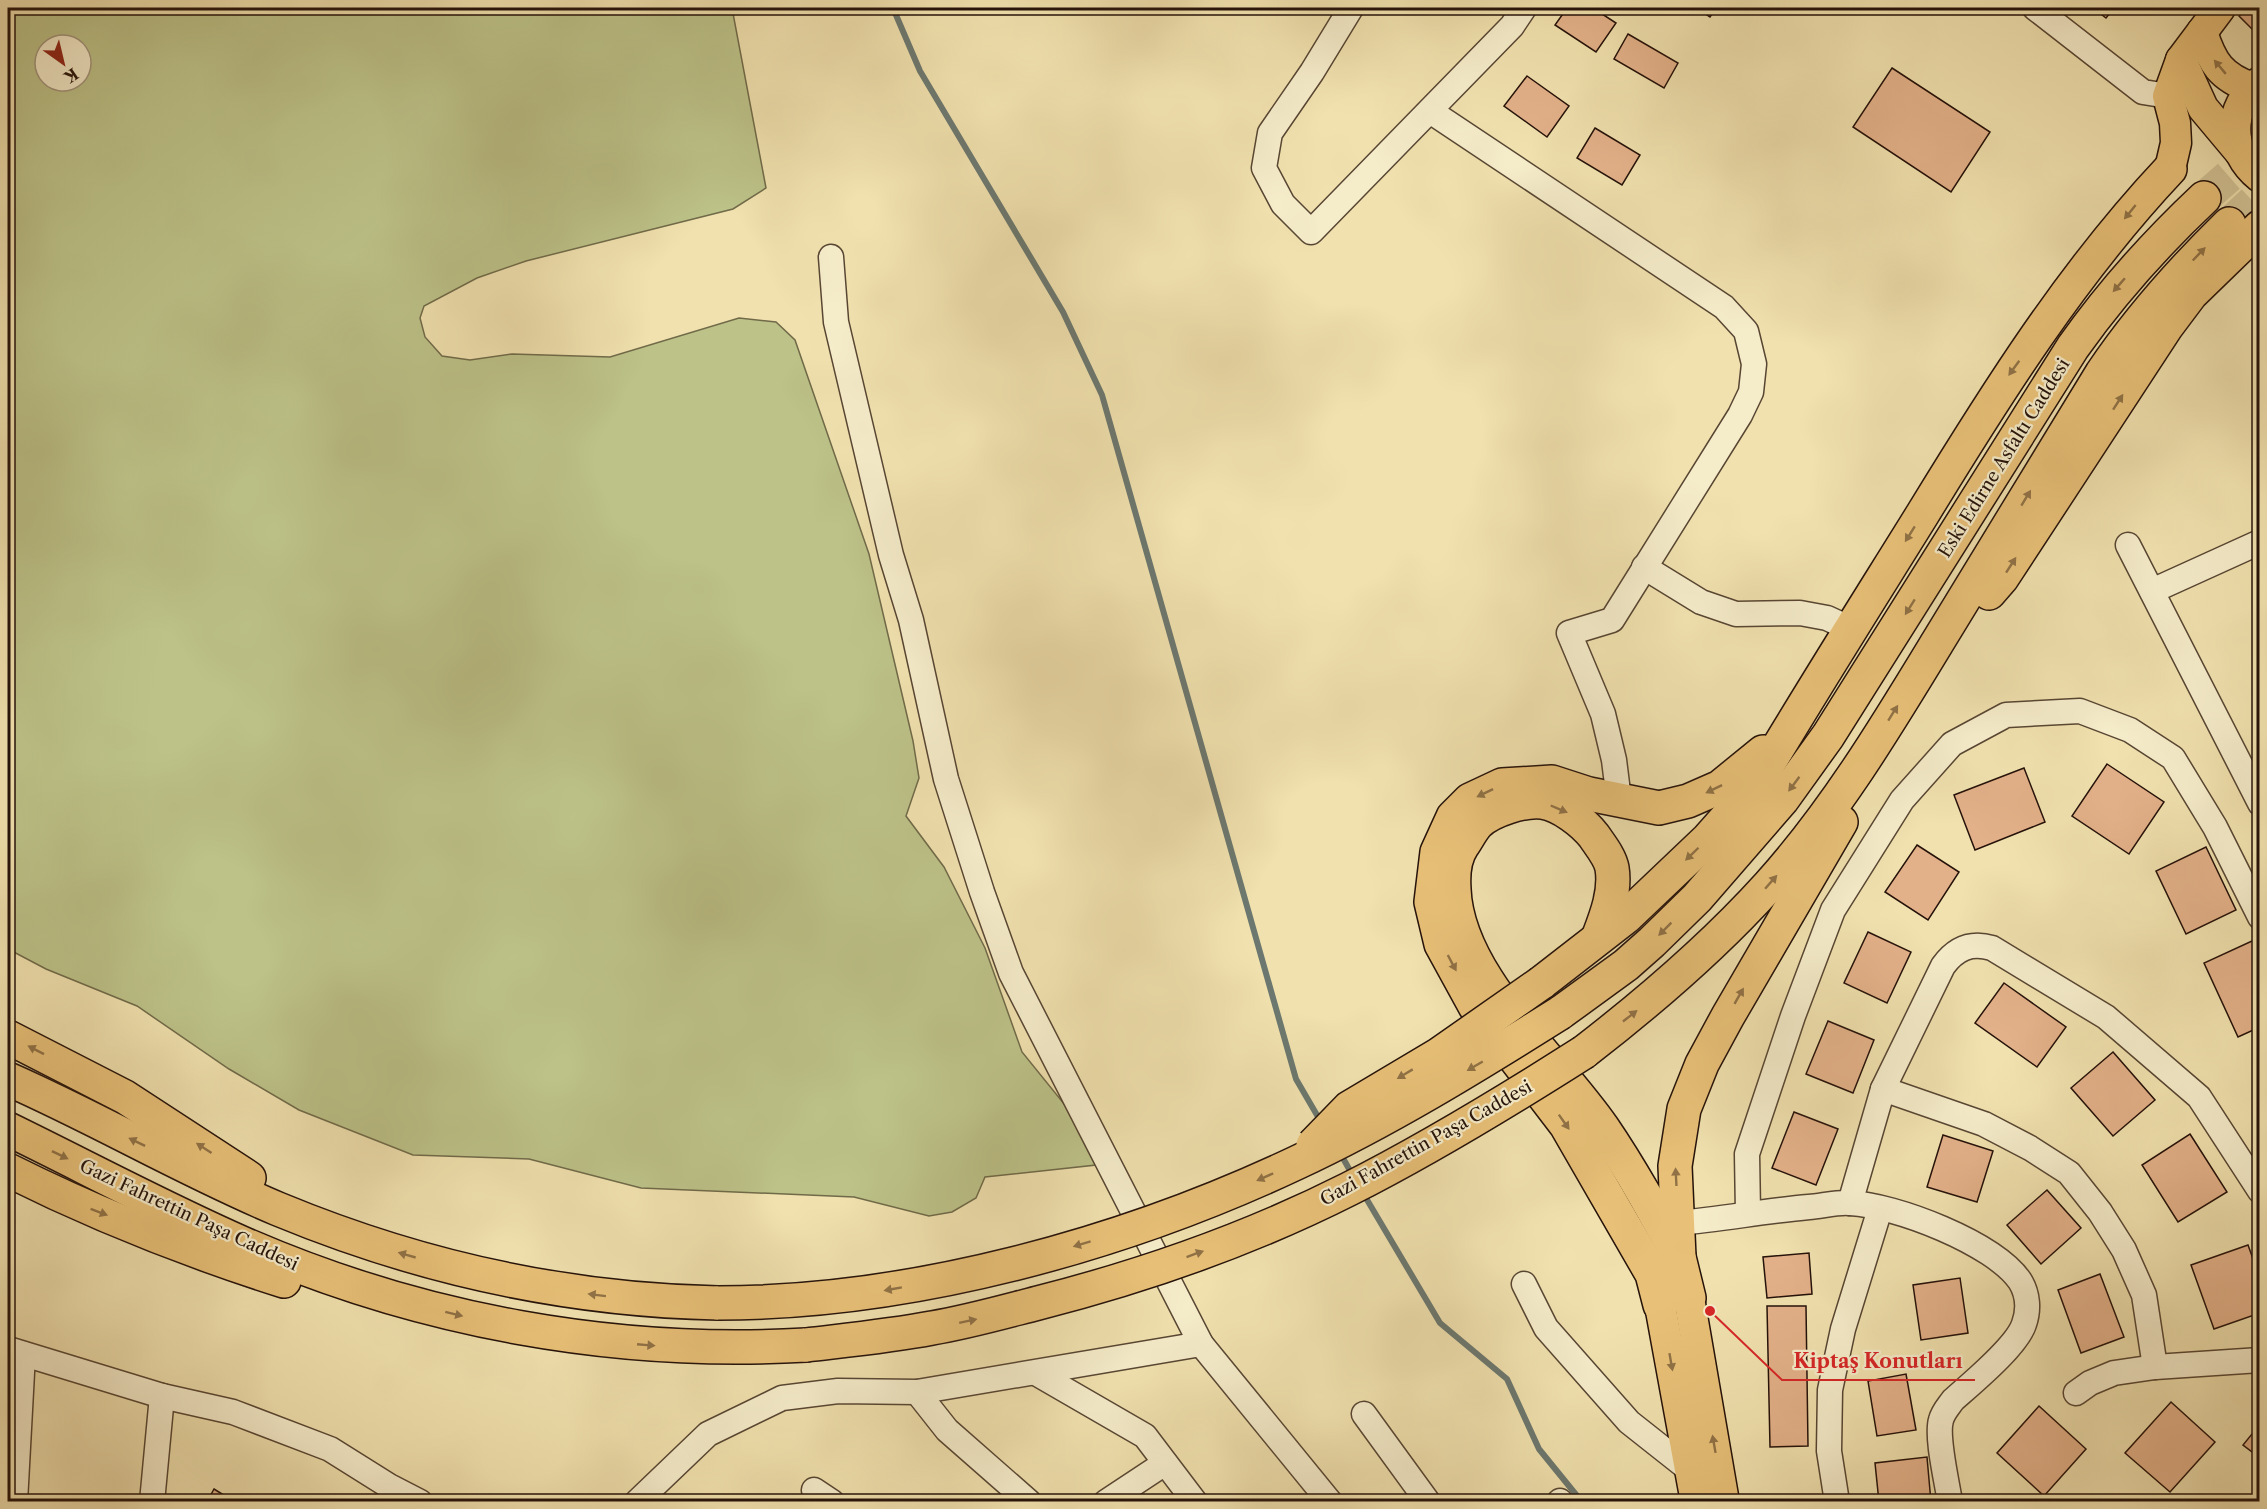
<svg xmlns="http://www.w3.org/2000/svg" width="2267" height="1509" viewBox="0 0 2267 1509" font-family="'Libre Caslon Text',serif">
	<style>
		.green { fill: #bcc288; stroke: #706a49; stroke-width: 1.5; fill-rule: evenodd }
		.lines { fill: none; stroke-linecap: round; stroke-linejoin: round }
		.stream { stroke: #6c786f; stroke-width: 6 }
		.building { fill: #e3b189; stroke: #25120a; stroke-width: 1.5 }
		.highway-tunnel { stroke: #d2c295; stroke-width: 33; stroke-dasharray: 33 16; stroke-linecap: butt }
		.minor-casing { stroke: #584633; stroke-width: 27 }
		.major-casing { stroke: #25120a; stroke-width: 33 }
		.highway-casing { stroke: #25120a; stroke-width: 36 }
		.minor { stroke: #f5ecca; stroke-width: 24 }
		.major { stroke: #e8c077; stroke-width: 30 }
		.highway { stroke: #e8c077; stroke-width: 33 }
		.highway-bridge-casing { stroke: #25120a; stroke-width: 36; stroke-linecap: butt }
		.highway-bridge { stroke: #e8c077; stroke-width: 33 }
		.oneway { fill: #907246 }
		.labels { text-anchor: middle; stroke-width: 4.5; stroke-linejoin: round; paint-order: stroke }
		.street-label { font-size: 18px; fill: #25120a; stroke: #f5ecca }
		.leader { fill: none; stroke: #d62828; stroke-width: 2 }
		.callout-dot { fill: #d62828; stroke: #f5ecca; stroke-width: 2 }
		.callout-label { font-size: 20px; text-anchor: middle; font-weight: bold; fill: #d62828; stroke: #f5ecca; stroke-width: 4.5; stroke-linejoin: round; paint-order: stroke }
	</style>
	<rect width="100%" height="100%" fill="#f0e1ae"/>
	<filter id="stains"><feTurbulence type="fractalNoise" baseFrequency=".00333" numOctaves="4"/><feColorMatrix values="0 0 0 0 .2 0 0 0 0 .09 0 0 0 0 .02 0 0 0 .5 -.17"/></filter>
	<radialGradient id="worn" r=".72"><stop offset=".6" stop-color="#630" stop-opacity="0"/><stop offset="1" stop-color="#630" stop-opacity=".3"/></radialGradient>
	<path class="green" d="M8 8H732L766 188 733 209 526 261 477 278 424 306 420 318 425 337 442 356 470 360 512 354 610 357 739 318 776 322 795 340 869 554 913 741 919 778 906 816 944 867 985 948 1022 1052 1086 1131 1096 1165 985 1177 976 1198 952 1212 929 1216 854 1197 641 1188 529 1159 413 1155 299 1110 229 1069 137 1006 46 969 8 949ZM45 45H81V81H45Z"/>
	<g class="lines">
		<g class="stream">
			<path d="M893 8 920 71 1063 312 1102 395 1296 1079 1321 1122"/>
			<path d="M1339 1151 1353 1176"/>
			<path d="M1363 1193 1440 1323 1507 1379 1539 1449 1582 1502"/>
		</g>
	</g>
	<g class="building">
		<path d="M1567 8H1593L1616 23 1596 52 1555 25Z"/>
		<path d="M1696 8H1716L1710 17Z"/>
		<path d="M2093 8H2114L2106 18Z"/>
		<path d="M2248 8H2260V37L2239 16Z"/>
		<path d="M1628 34 1678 63 1664 88 1614 59Z"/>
		<path d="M1892 68 1990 132 1951 192 1853 127Z"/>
		<path d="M1527 76 1569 106 1547 137 1504 106Z"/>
		<path d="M1595 128 1640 155 1622 185 1577 158Z"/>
		<path d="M2107 764 2164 802 2129 854 2072 816Z"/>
		<path d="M2024 768 2045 822 1975 850 1954 795Z"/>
		<path d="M1917 845 1959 872 1928 920 1885 892Z"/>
		<path d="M2206 847 2236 910 2186 934 2156 871Z"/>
		<path d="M1868 932 1911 952 1887 1003 1844 983Z"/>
		<path d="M2252 941 2260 955V1027L2238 1037 2204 963Z"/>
		<path d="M2004 983 2066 1027 2037 1067 1975 1023Z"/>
		<path d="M1828 1021 1874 1040 1853 1093 1806 1074Z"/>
		<path d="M2113 1052 2155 1100 2113 1136 2071 1088Z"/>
		<path d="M1794 1112 1838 1129 1816 1185 1772 1168Z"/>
		<path d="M2190 1134 2227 1192 2178 1222 2142 1165Z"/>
		<path d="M1943 1135 1993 1151 1977 1202 1927 1187Z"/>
		<path d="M2047 1190 2081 1228 2041 1264 2007 1225Z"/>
		<path d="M2248 1245 2260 1278V1313L2214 1329 2191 1265Z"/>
		<path d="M1809 1253 1812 1294 1767 1298 1763 1257Z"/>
		<path d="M2100 1274 2124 1337 2081 1353 2058 1290Z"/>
		<path d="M1960 1278 1968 1333 1921 1340 1913 1285Z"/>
		<path d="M1767 1306H1806L1808 1446 1770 1447Z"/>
		<path d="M1906 1374 1916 1430 1877 1436 1868 1381Z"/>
		<path d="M2171 1402 2215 1442 2170 1492 2125 1453Z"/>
		<path d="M2039 1406 2086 1449 2044 1496 1997 1453Z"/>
		<path d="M2260 1424V1458L2243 1445Z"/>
		<path d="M1927 1457 1931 1502H1879L1875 1463Z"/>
		<path d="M214 1489 235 1502H207Z"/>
	</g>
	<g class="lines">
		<g class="highway-tunnel">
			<path d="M2204 198 2260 149"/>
			<path d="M2229 224 2260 195"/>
		</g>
		<defs>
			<g id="minor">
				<path d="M1351 8 1312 72 1270 133 1264 168 1283 204 1311 232 1512 26 1524 8"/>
				<path d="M2035 8 2143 92 2168 96"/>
				<path d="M1430 111 1724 307 1746 331 1754 364 1751 392 1740 415 1612 620 1569 633 1603 714 1614 760 1619 800"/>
				<path d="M831 257 836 322 891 555 911 620 946 779 982 892 1011 973 1201 1344 1330 1502"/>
				<path d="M2128 545 2260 803"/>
				<path d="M1644 567 1701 602 1736 614 1800 613 1827 618 1851 629"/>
				<path d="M2152 591 2260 542"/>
				<path d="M1883 1089 1984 1124 2030 1148 2069 1173 2100 1212 2124 1250 2144 1295 2155 1367"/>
				<path d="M1850 1203 1883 1089 1943 966C1956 948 1971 942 1992 948L2106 1017 2199 1097 2260 1191"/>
				<path d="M1748 1213 1747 1154 1793 1016 1833 910 1902 800 1952 744 2006 715 2080 711 2130 730 2173 758 2215 827 2260 917"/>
				<path d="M1678 1223C1722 1219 1765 1211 1809 1207 1822 1206 1837 1202 1850 1203 1895 1205 1994 1243 2020 1281 2028 1294 2029 1310 2024 1324 2017 1346 1972 1383 1953 1400 1948 1407 1943 1412 1941 1420 1936 1437 1947 1482 1950 1502"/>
				<path d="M1524 1284 1546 1328 1629 1422 1691 1471"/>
				<path d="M8 1349 162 1396 233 1412 330 1449 389 1486 420 1502"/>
				<path d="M1036 1373 1145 1436 1195 1502"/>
				<path d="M917 1392 947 1430 1029 1502"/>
				<path d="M2076 1393 2090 1383 2114 1373 2155 1367 2260 1360"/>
				<path d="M1364 1414 1428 1502"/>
				<path d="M814 1490 832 1502"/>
				<path d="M15 1502 23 1354"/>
				<path d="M152 1502 162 1396"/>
				<path d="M637 1502 708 1434 782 1398 838 1391 917 1392 1201 1344"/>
				<path d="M1106 1502 1165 1463"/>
				<path d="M1559 1502 1560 1501"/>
				<path d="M1837 1502 1829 1451 1830 1390 1843 1329 1880 1209"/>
			</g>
			<g id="major">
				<path d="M2202 32C2212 63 2221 77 2252 88"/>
				<path d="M2181 60 2203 108 2239 151"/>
				<path d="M2260 82C2227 108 2227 150 2260 177"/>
				<path d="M2170 169 2176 143 2175 123 2168 96 2181 60 2220 8"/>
				<path d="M1689 1298 1724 1502"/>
				<path d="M1660 1305 1696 1502"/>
			</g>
			<g id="highway">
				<path d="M1989 593 2002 578 2167 326 2191 294 2260 227"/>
				<path d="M1598 938C1606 917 1616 892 1612 868 1610 857 1600 845 1594 836 1584 823 1560 804 1542 802 1524 800 1492 810 1478 823 1472 829 1468 838 1463 845 1454 858 1453 874 1454 889 1457 976 1555 1058 1603 1128 1631 1169 1655 1213 1679 1257"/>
				<path d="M1541 983 1626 917 1708 839 1755 786C1809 695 1866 605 1922 515 1996 394 2072 273 2170 169"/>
				<path d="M1560 1013 1626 965 1652 942 1697 898 1782 800 1828 736 2073 347C2112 292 2154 245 2204 198"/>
				<path d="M8 1037 125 1097 249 1178"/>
				<path d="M1584 1052C1650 1001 1713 947 1769 885 1834 813 1886 727 1937 643 1992 553 2047 463 2102 373 2139 318 2182 270 2229 224"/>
				<path d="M8 1079C99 1119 185 1170 278 1209 418 1267 566 1300 718 1303"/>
				<path d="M8 1129C86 1167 164 1209 244 1244 421 1321 614 1356 806 1345"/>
				<path d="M8 1170C96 1214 189 1251 284 1281"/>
				<path d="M1689 1298 1679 1257 1675 1166 1684 1109 1702 1064 1728 1016 1841 822"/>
				<path d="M1660 1305 1652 1274 1566 1125 1475 1006 1441 944 1431 902 1437 852 1453 817 1470 800 1502 785 1552 782 1589 794 1659 808 1688 801 1720 787 1763 752"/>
			</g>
		</defs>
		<use href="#minor" class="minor-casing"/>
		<use href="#major" class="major-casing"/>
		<use href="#highway" class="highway-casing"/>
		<use href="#minor" class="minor"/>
		<use href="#major" class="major"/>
		<use href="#highway" class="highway"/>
		<defs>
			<g id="highway-bridge">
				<path d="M1313 1145 1349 1108 1438 1055 1541 983"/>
				<path d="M718 1303C911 1303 1122 1245 1296 1163 1388 1120 1474 1067 1560 1013"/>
				<path d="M806 1345C848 1340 890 1336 932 1328 968 1322 1003 1312 1038 1303 1144 1276 1250 1239 1349 1189 1430 1148 1507 1101 1584 1052"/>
			</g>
		</defs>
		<use href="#highway-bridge" class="highway-bridge-casing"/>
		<use href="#highway-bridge" class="highway-bridge"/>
	</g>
	<defs><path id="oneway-solid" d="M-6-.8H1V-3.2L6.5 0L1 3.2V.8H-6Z" transform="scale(1.5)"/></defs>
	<g class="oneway">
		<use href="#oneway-solid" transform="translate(2220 67) rotate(-130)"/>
		<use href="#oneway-solid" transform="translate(2130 212) rotate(129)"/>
		<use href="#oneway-solid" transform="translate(2199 254) rotate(-46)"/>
		<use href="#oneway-solid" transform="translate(2119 285) rotate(131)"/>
		<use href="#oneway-solid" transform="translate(2014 368) rotate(126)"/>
		<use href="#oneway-solid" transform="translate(2118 402) rotate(-57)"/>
		<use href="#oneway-solid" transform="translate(2026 498) rotate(-59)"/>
		<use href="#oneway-solid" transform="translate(1910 534) rotate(122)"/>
		<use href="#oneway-solid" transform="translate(2011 565) rotate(-57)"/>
		<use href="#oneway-solid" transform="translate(1910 607) rotate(122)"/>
		<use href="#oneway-solid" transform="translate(1893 713) rotate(-58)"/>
		<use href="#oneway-solid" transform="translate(1794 784) rotate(127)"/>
		<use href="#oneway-solid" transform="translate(1714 789) rotate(154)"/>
		<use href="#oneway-solid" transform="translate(1485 793) rotate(154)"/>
		<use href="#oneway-solid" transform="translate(1559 809) rotate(23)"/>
		<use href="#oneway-solid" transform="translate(1692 854) rotate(136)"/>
		<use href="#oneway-solid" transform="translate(1771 882) rotate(-49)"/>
		<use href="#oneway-solid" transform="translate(1665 929) rotate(135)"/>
		<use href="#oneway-solid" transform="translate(1452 963) rotate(62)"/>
		<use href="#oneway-solid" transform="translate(1739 996) rotate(-60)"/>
		<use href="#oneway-solid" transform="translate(1630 1016) rotate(-38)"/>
		<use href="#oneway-solid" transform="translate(36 1050) rotate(-153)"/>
		<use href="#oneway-solid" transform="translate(1475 1066) rotate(150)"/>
		<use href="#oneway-solid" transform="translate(1405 1074) rotate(149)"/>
		<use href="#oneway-solid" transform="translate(1564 1122) rotate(55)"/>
		<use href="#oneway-solid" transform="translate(137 1142) rotate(-154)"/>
		<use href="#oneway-solid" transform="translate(204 1148) rotate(-147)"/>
		<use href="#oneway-solid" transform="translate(60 1155) rotate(26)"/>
		<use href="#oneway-solid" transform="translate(1265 1177) rotate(156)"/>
		<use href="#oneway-solid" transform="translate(1676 1177) rotate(-93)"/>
		<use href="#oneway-solid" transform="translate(99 1212) rotate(21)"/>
		<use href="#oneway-solid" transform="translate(1082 1244) rotate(163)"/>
		<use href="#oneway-solid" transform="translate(1195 1254) rotate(-20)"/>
		<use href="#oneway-solid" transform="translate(407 1255) rotate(-164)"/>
		<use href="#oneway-solid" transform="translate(893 1289) rotate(170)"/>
		<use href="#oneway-solid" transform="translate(597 1295) rotate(-173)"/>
		<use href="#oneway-solid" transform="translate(454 1314) rotate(14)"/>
		<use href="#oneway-solid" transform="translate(968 1321) rotate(-12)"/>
		<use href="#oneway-solid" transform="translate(646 1345) rotate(5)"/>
		<use href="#oneway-solid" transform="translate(1671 1362) rotate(80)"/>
		<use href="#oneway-solid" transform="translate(1714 1444) rotate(-100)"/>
	</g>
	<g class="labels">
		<g class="street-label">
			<text transform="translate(2004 458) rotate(-58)" y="6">Eski Edirne Asfaltı Caddesi</text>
			<text transform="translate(1426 1143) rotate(-29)" y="6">Gazi Fahrettin Paşa Caddesi</text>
			<text transform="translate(189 1215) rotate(25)" y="6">Gazi Fahrettin Paşa Caddesi</text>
		</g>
	</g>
	<path class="leader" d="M1710 1311L1782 1380H1975"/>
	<circle class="callout-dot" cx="1710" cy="1311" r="6"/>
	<g class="callout-label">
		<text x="1878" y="1368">Kiptaş Konutları</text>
	</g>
	<rect width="2267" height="1509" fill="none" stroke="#f0e1ae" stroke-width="30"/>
	<rect x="9" y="9" width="2249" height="1491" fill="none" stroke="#25120a" stroke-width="3"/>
	<rect x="15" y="15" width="2237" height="1479" fill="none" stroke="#25120a" stroke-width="1.5"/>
	<g transform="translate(63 63) rotate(146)"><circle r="28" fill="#f5ecca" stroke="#a2957d" stroke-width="1.5"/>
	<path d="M0-4.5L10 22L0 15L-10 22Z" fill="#8f2418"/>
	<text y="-9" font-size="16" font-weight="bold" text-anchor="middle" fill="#25120a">K</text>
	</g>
	<rect width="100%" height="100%" filter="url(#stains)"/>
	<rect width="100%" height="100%" fill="url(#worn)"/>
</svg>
